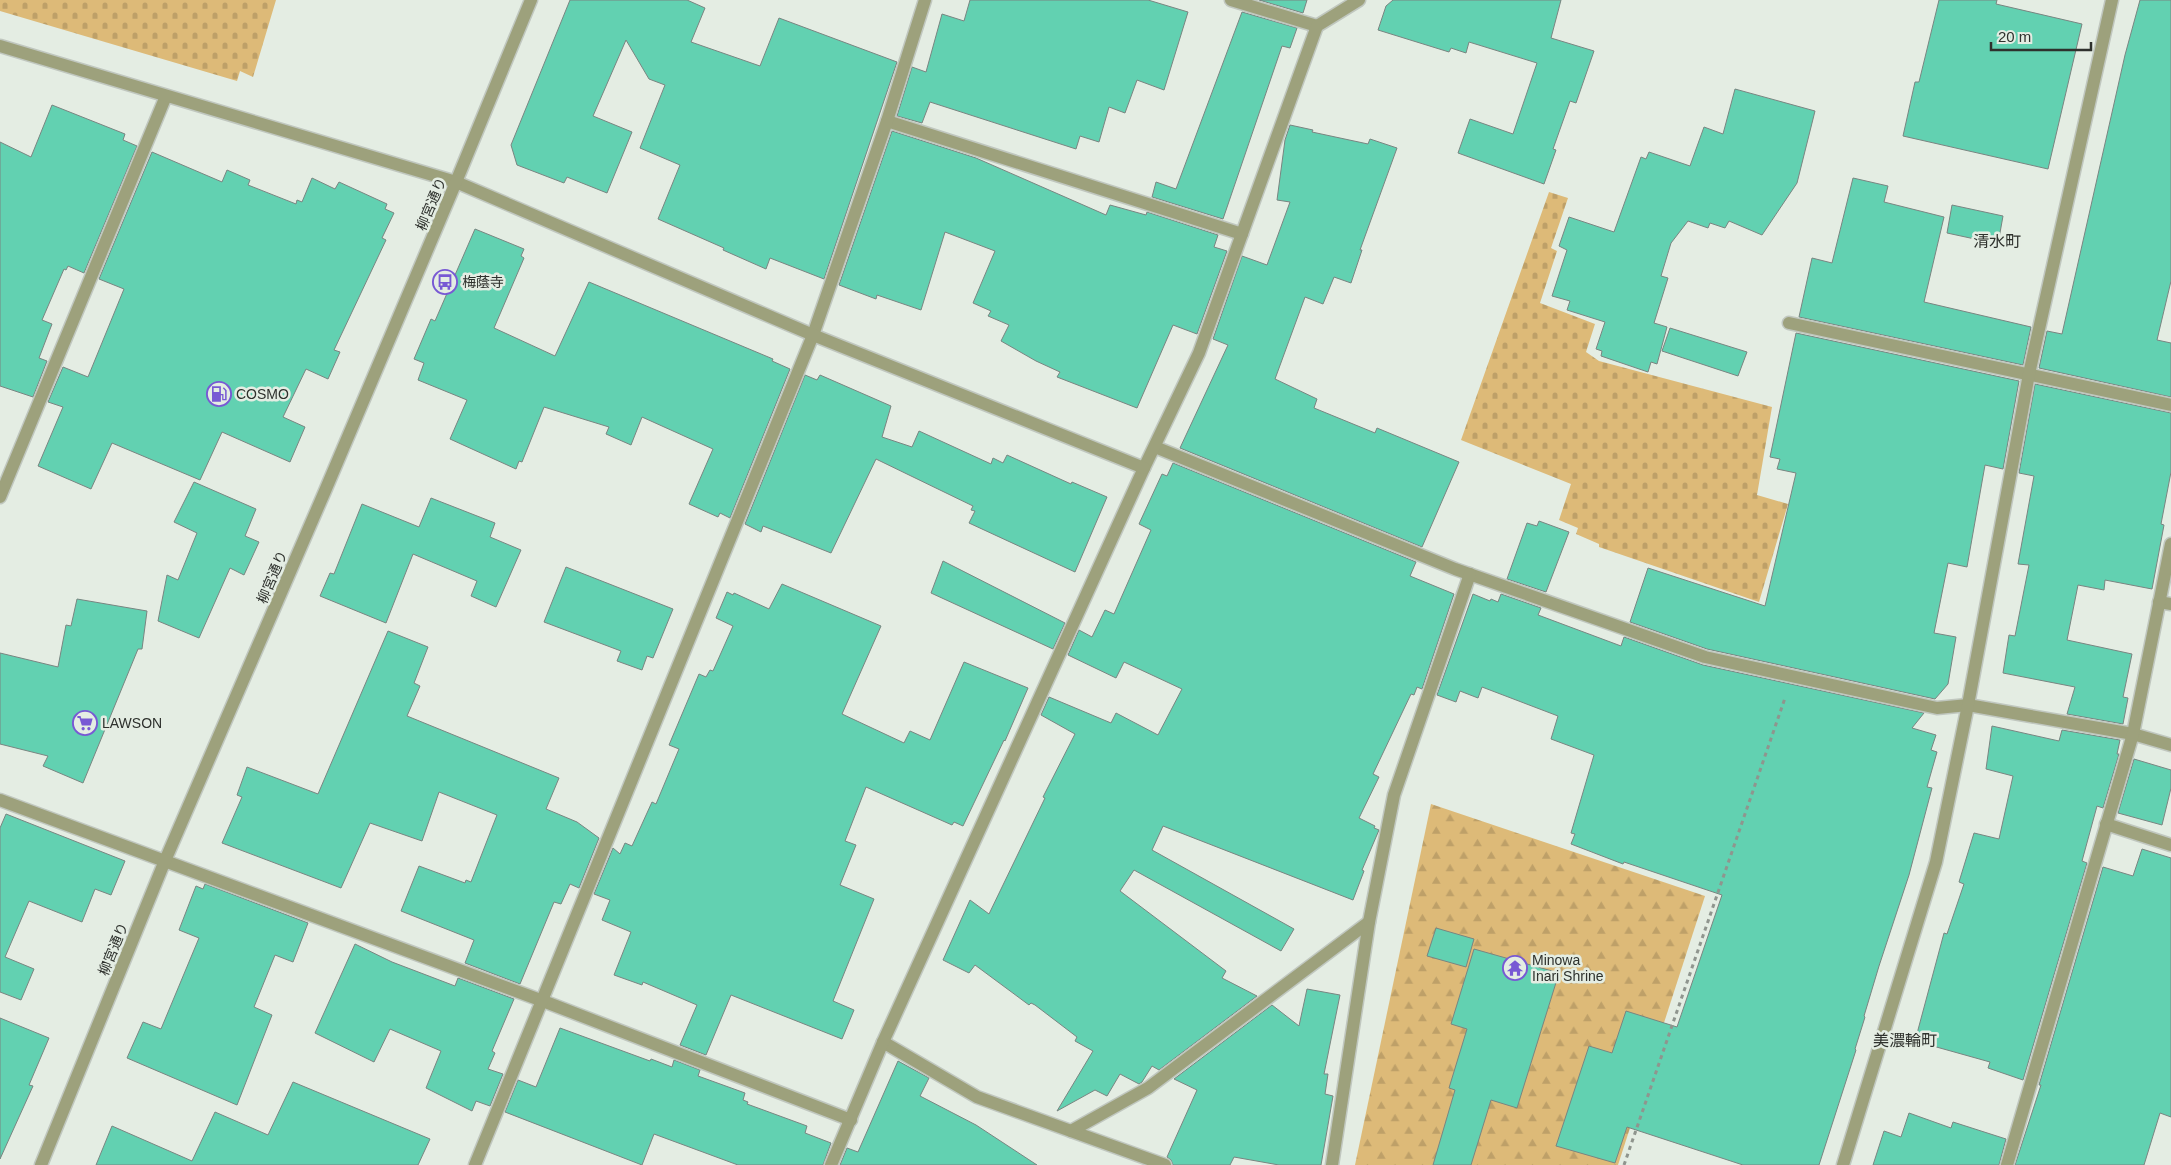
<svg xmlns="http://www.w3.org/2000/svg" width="2171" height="1165" viewBox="0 0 2171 1165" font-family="Arial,'Noto Sans JP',sans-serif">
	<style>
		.forest { fill: url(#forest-firs) }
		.cemetery { fill: url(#cemetery-stones) }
		.building { fill: #62d1b1; stroke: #798581 }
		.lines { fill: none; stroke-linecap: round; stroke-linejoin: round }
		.service-casing { stroke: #c0c7bf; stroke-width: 15 }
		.minor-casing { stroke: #c0c7bf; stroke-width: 15 }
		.tertiary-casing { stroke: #c0c7bf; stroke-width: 15 }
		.path { stroke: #8f958e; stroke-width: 3; stroke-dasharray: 4 4; stroke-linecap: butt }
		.service { stroke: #9da17c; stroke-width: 12 }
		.minor { stroke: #9da17c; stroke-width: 12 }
		.tertiary { stroke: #9da17c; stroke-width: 12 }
		.labels { text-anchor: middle; stroke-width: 5; stroke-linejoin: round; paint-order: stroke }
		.street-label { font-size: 14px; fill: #2e312d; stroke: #e4ede3 }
		.poi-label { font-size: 14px; fill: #2e312d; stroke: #e4ede3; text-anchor: start }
		.quarter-label { font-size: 16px; fill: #2e312d; stroke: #e4ede3 }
	</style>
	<defs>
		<pattern id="forest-firs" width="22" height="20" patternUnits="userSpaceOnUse" patternTransform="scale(1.25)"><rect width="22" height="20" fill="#ddba78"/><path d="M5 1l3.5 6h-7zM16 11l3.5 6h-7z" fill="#bea068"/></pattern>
		<pattern id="cemetery-stones" width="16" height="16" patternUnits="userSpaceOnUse" patternTransform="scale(1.25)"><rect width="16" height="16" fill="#ddba78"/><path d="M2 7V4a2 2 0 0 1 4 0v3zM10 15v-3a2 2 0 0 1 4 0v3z" fill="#bea068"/></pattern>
	</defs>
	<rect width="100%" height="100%" fill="#e4ede3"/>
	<path class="forest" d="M1431 804 1705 896 1618 1165H1355Z"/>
	<g class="cemetery">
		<path d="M0 0H276L253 77 240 71 237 81 0 11Z"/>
		<path d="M1549 192 1568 198 1551 248 1557 251 1540 303 1595 324 1586 352 1599 361 1772 407 1757 495 1788 504 1759 602 1599 547V544L1576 534 1578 528 1559 520 1571 484 1461 440Z"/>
	</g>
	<g class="building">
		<path d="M570 0H687L705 8 691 42 760 66 779 18 897 62 824 279 770 258 766 269 723 250 724 248 658 219 680 165 640 148 665 85 649 79 626 40 593 116 632 132 607 193 567 177 564 183 517 165 511 145Z"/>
		<path d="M970 0H1148L1188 12 1164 90 1137 80 1125 113 1109 107 1099 142 1080 136 1076 149 930 102 922 123 897 116 912 67 926 72 942 14 964 21Z"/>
		<path d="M1259 0H1307L1303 13Z"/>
		<path d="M1393 0H1561L1551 38 1594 51 1576 103 1570 101 1553 149 1556 150 1544 184 1458 153 1470 119 1513 134 1537 63 1469 42 1466 53 1451 48 1449 52 1378 30 1386 6Z"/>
		<path d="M1939 0H1997L1996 4 2082 24 2048 169 1903 136 1915 82H1919Z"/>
		<path d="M2140 0H2171V281L2157 340 2171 343V397L2039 368 2047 331 2062 334 2125 55Z"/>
		<path d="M1242 12 1297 28 1290 48 1282 46 1223 219 1152 197 1156 182 1176 189Z"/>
		<path d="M1735 89 1815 111 1797 183 1762 235 1729 221 1725 228 1710 223 1708 228 1688 221 1671 243 1661 276 1668 278 1654 323 1667 327 1657 364 1651 362 1648 372 1601 356 1602 351 1596 349 1605 322 1567 310 1570 301 1552 296 1567 250 1559 246 1569 217 1614 232 1641 157 1646 159 1649 152 1690 166 1704 127 1723 134Z"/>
		<path d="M52 105 125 134 123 140 137 146 84 273 68 266 66 270 64 269 42 320 52 324 39 358 47 361 33 397 0 386V142L31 157Z"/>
		<path d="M1290 125 1313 130 1312 132 1368 144 1370 139 1397 148 1360 250H1362L1351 283 1334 277 1323 304 1305 297 1275 379 1317 399 1314 408 1375 433 1377 428 1459 462 1422 547 1180 448 1228 345 1213 339 1242 256 1267 265 1290 202 1277 200 1285 140Z"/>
		<path d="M892 131 976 158 1106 215 1110 205 1146 215 1147 212 1218 235 1214 247 1227 251 1197 334 1173 325 1137 408 1057 377 1060 372 1036 361 1001 341 1009 325 988 316 991 311 973 303 995 251 945 232 921 310 877 295 876 299 839 285Z"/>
		<path d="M152 152 222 182 227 170 250 180 248 185 296 204 297 200 302 202 312 178 335 189 339 182 387 204 385 209 394 213 382 238 386 240 334 350 340 352 328 379 306 369 283 417 305 427 290 462 222 432 200 480 112 443 91 489 38 466 63 407 48 402 63 367 88 377 124 289 99 279Z"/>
		<path d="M1853 178 1888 186 1884 202 1944 217 1924 302 2031 327 2023 365 1799 317 1812 258 1832 263Z"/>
		<path d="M1952 205 2003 216 1998 244 1947 233Z"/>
		<path d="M475 229 524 249 521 256 524 258 494 328 555 356 589 282 773 359 772 361 790 369 730 518 720 513 718 517 689 504 713 449 642 417 631 445 606 434 609 427 544 407 522 462 519 461 516 469 450 439 467 400 418 380 424 363 414 359 431 319 435 321Z"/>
		<path d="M1670 328 1747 352 1738 376 1662 351Z"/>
		<path d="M1796 333 2019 381 2003 469 1985 465 1967 567 1948 563 1934 633 1956 637 1948 684 1935 699 1707 649 1630 622 1648 568 1765 606 1796 473 1777 469 1780 459 1770 457Z"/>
		<path d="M805 375 817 380 820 375 891 406 882 437 912 447 919 431 991 464 993 458 1003 463 1007 455 1071 484 1072 482 1107 497 1075 572 969 523 975 511 971 510 973 506 876 459 831 553 763 526 761 532 745 524Z"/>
		<path d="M2035 384 2171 413V472L2161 524 2164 525 2152 589 2105 580 2104 590 2078 585 2067 640 2132 654 2123 697 2128 698 2123 724 2067 714 2075 687 2003 673 2009 635 2015 636 2029 565 2018 564 2034 476 2019 473Z"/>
		<path d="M1173 463 1416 562 1410 576 1454 594 1422 689 1417 687 1414 695 1411 694 1373 774 1379 777 1359 818 1375 826 1374 828 1379 830 1362 870 1364 871 1353 900 1163 826 1152 850 1294 929 1281 951 1134 870 1120 891 1226 971 1222 978 1257 996 1159 1070 1152 1066 1142 1082 1139 1084 1120 1074 1107 1096 1095 1090 1057 1111 1093 1051 1075 1041 1077 1037 1035 1005 1031 1003 1029 1005 975 965 969 973 943 960 970 900 989 914 1045 798 1043 797 1075 734 1041 715 1049 697 1111 723 1116 713 1158 735 1182 689 1124 662 1116 678 1068 655 1079 630 1092 637 1105 610 1114 614 1151 530 1139 524 1162 474 1167 476Z"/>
		<path d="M194 482 256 509 245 536 259 542 244 575 230 568 199 638 158 621 167 575 178 580 197 533 174 522Z"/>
		<path d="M431 498 495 523 490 537 521 550 496 607 471 596 477 581 413 554 386 623 320 596 330 573 334 574 362 504 419 527Z"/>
		<path d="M1539 521 1569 532 1546 592 1507 579 1527 523 1537 526Z"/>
		<path d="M943 561 1065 623 1053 649 931 593Z"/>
		<path d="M566 567 673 609 653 658 647 656 642 670 617 661 621 651 544 622Z"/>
		<path d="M782 584 881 626 842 714 904 743 910 731 930 740 964 662 1028 688 1005 741 1004 740 963 826 954 822 952 825 866 787 845 841 856 845 840 885 874 899 833 1001 854 1010 842 1039 731 995 706 1055 680 1045 697 1005 643 982 642 985 614 975 631 932 602 920 610 900 594 894 613 848 620 854 625 843 632 846 652 802 656 804 679 749 669 745 699 674 706 677 710 670 713 671 733 626 716 618 727 592 733 595 734 593 769 609Z"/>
		<path d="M1473 594 1490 601 1491 599 1498 602 1501 594 1541 608 1538 615 1621 646 1624 637 1703 665 1924 713 1912 728 1936 735 1931 750 1937 752 1927 787 1932 788 1909 875 1879 966 1864 1016 1865 1017 1855 1049 1856 1050 1819 1165H1743L1627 1127 1615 1163 1556 1146 1589 1046 1612 1053 1626 1011 1677 1027 1722 895 1624 862 1623 864 1571 844 1575 834 1571 833 1594 755 1551 739 1558 716 1482 687 1478 698 1460 691 1456 702 1437 695Z"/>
		<path d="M77 599 147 611 142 649H138L83 783 43 766 48 756 0 744V653L58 667 66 625 71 626Z"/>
		<path d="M388 631 428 647 414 683 420 686 407 716 559 778 546 809 577 822 599 838 579 888 570 884 561 904 554 902 520 984 465 963 474 940 401 911 419 866 465 883 466 880 471 882 497 815 439 792 422 841 370 823 341 888 222 843 242 797 237 795 247 767 318 794Z"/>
		<path d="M1992 726 2059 741 2062 730 2120 740 2117 754H2119L2103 808 2097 806 2082 861 2087 863 2023 1080 1988 1068 1990 1062 1915 1041 1944 933 1947 934 1964 884 1959 882 1974 833 1999 839 2013 776 1986 769Z"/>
		<path d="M2134 759 2171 770V788L2162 825 2118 813Z"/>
		<path d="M6 814 125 861 111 895 95 889 82 922 29 901 5 957 34 969 21 1000 0 992V828Z"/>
		<path d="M2142 849 2171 858V1117L2160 1113 2144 1165H2015L2041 1085H2039L2103 867 2133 876Z"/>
		<path d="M205 884 308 923 293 962 275 955 254 1007 272 1015 237 1105 127 1058 143 1022 161 1029 199 938 179 930 196 886 203 889Z"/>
		<path d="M1436 928 1474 939 1466 967 1427 956Z"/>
		<path d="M355 944 392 962 455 986 458 978 514 999 492 1051 495 1053 488 1069 503 1074 490 1106 476 1101 472 1111 426 1088 441 1051 390 1029 374 1062 315 1033Z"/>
		<path d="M1474 949 1559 973 1517 1108 1491 1100 1471 1165H1433L1455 1090 1449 1088 1467 1029 1451 1024Z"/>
		<path d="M1307 989 1340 995 1324 1074H1328L1325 1094 1333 1096 1321 1165H1279L1234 1157 1230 1165H1173L1171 1160 1167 1157 1197 1090 1174 1079 1272 1005 1299 1026Z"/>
		<path d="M0 1018 49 1038 29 1085 33 1086 0 1159Z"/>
		<path d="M560 1028 650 1061 651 1059 672 1067 674 1060 700 1070 698 1076 745 1093 743 1100 748 1102 747 1104 807 1126 805 1133 831 1143 823 1165H738L654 1134 642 1165 505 1112 518 1080 536 1087Z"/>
		<path d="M898 1061 929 1078 920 1096 976 1125 1037 1165H840L847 1148 858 1152Z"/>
		<path d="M293 1082 430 1139 418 1165H96L112 1126 192 1161 215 1112 268 1135Z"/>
		<path d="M1909 1113 1951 1128 1953 1122 2006 1139 1999 1165H1873L1884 1131 1901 1137Z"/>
	</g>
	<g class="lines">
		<defs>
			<g id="service">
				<path d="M2159 602 2171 604"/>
				<path d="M2106 824 2171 845"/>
			</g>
			<g id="minor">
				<path d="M1231 0 1317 26"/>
				<path d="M887 121 1242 234"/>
				<path d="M1789 323 2171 405"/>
				<path d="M1155 447 1455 569 1705 657 1937 708 1968 705 2133 734 2171 745"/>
				<path d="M0 497 166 96"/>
				<path d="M0 800 543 1001 851 1120"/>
				<path d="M883 1042 977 1097 1165 1165"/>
				<path d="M1071 1131 1148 1088 1369 922"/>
				<path d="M475 1165 813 335 887 121 925 0"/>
				<path d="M831 1165 883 1042 1144 468 1199 353 1317 26 1359 0"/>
				<path d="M1332 1165 1369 922 1394 795 1470 574"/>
				<path d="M1843 1165 1936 862 1968 705 2029 374 2112 0"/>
				<path d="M2007 1165 2133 734 2171 544"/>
			</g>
			<g id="tertiary">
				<path d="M0 46 456 182 813 335 1144 468"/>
				<path d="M41 1165 164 863 325 491 456 182 531 0"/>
			</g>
		</defs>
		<use href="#service" class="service-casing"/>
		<use href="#minor" class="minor-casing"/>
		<use href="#tertiary" class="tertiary-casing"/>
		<path class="path" d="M1624 1165 1785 698"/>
		<use href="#service" class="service"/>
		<use href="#minor" class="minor"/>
		<use href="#tertiary" class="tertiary"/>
	</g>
	<defs>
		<symbol id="bus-ring" viewBox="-11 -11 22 22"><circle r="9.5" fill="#e4ede3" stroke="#7859d4" stroke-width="1.5"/><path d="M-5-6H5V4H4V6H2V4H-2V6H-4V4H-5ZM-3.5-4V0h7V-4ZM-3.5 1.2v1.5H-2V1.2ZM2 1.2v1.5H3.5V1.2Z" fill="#7859d4"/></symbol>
		<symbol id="fuel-ring" viewBox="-11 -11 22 22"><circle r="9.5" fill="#e4ede3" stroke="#7859d4" stroke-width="1.5"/><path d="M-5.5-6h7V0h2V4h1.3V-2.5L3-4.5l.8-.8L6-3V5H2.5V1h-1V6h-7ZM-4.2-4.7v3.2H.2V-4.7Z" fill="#7859d4"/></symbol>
		<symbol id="supermarket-ring" viewBox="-11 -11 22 22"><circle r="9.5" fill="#e4ede3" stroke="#7859d4" stroke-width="1.5"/><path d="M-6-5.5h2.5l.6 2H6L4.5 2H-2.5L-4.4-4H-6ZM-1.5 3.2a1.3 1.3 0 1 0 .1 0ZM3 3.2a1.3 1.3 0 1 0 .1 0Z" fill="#7859d4"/></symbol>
		<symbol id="temple-ring" viewBox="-11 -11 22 22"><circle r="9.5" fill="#e4ede3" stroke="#7859d4" stroke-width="1.5"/><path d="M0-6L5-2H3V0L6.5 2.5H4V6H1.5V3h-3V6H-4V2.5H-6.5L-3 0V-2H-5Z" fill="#7859d4"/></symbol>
	</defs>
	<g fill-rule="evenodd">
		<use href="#bus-ring" x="431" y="268" width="28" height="28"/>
		<use href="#fuel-ring" x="205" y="380" width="28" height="28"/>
		<use href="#supermarket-ring" x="71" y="709" width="28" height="28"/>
		<use href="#temple-ring" x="1501" y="954" width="28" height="28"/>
	</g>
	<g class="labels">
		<g class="street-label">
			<text transform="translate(431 204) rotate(-67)" y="5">柳宮通り</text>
			<text transform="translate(272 577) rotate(-67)" y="5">柳宮通り</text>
			<text transform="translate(113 949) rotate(-68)" y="5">柳宮通り</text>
		</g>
		<g class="poi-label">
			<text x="462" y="287">梅蔭寺</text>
			<text x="236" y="399">COSMO</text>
			<text x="102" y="728">LAWSON</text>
			<text x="1532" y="965">Minowa<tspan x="1532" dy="16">Inari Shrine</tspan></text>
		</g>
		<g class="quarter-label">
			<text x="1997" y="247">清水町</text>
			<text x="1905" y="1046">美濃輪町</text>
		</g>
	</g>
	<path d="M1991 42v8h100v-8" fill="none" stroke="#2e312d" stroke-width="2.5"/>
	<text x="1998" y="42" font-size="15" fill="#2e312d" stroke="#e4ede3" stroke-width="4" paint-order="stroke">20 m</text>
</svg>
